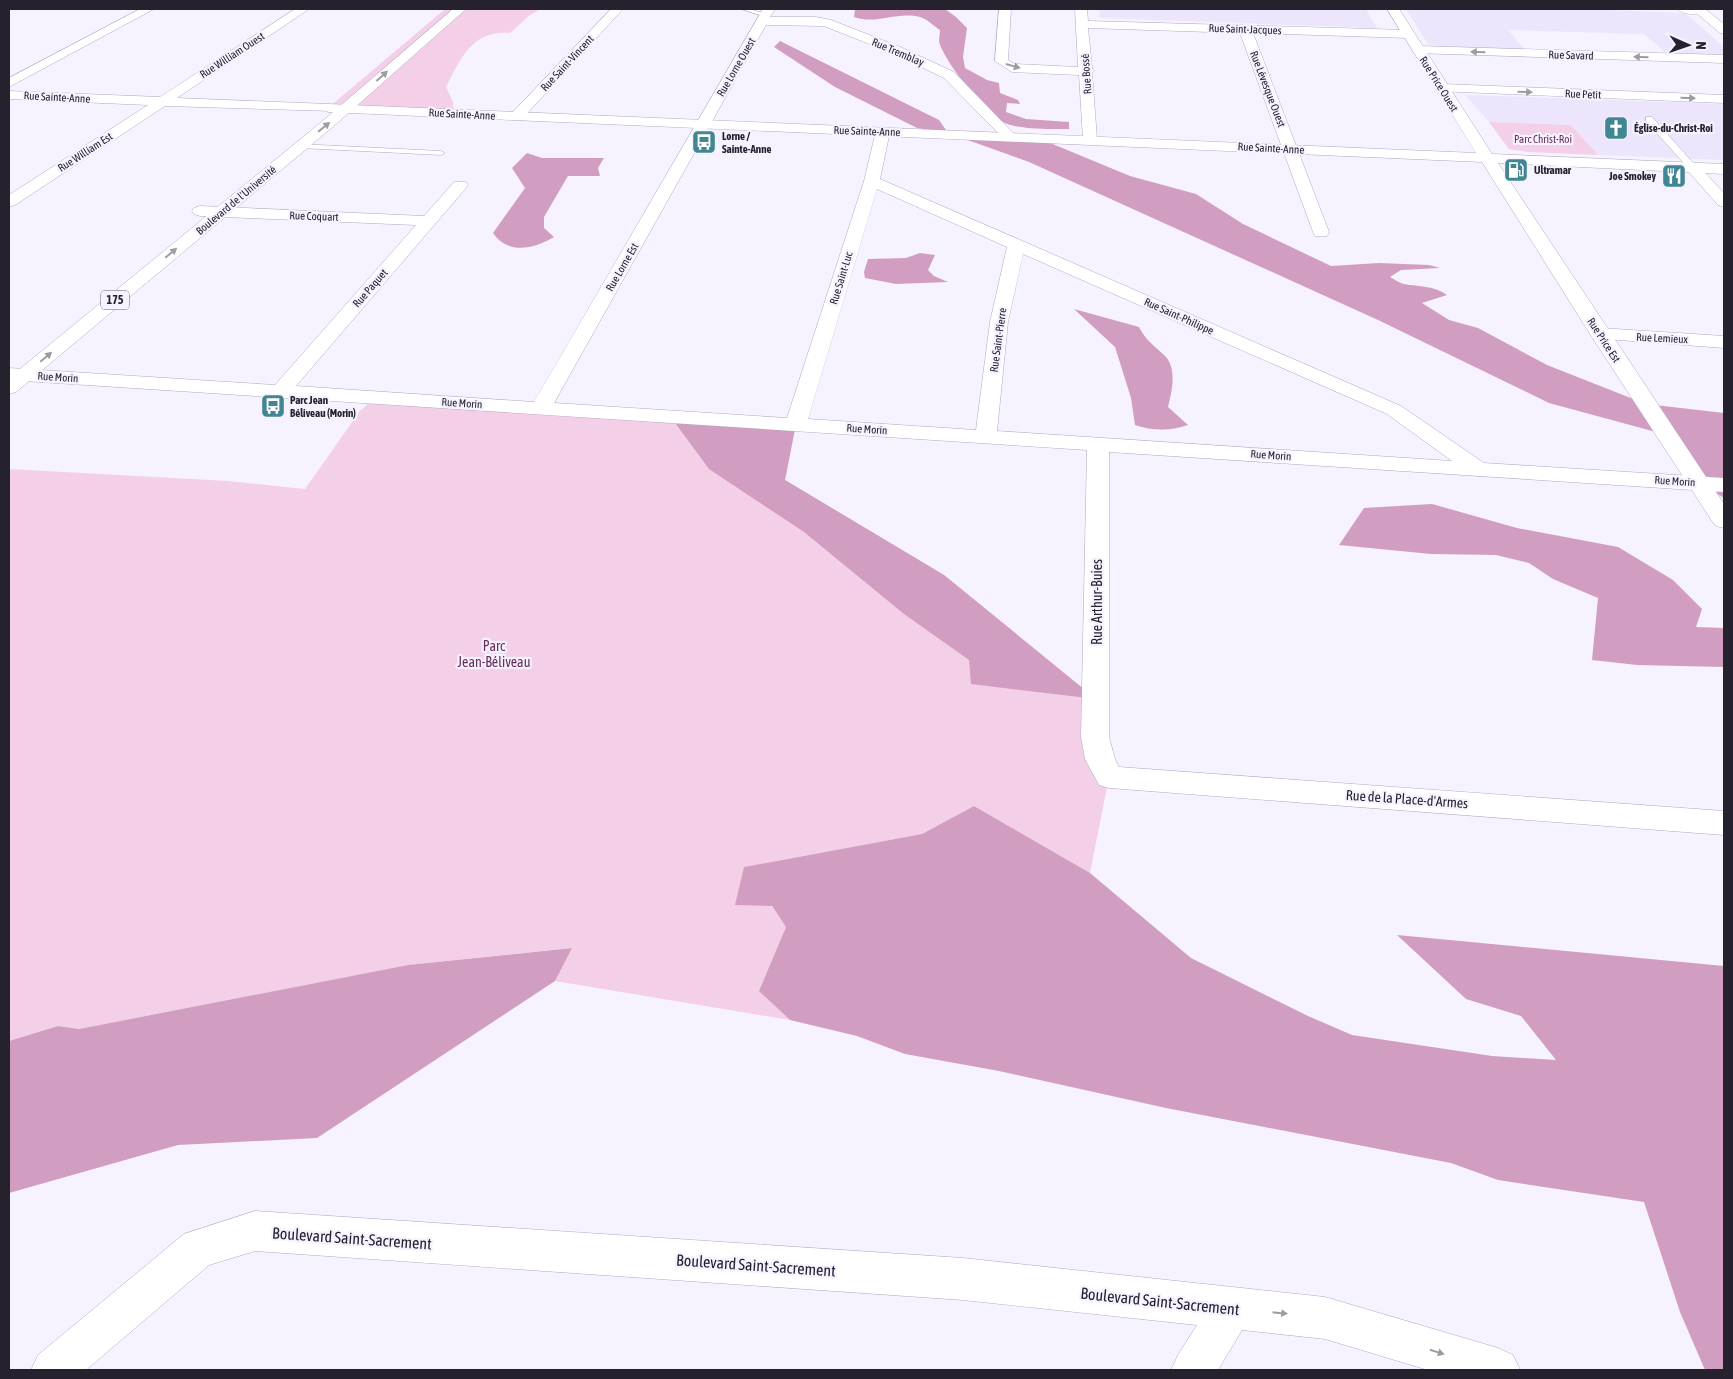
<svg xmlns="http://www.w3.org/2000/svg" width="1733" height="1379" viewBox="0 0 1733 1379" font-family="'Asap Condensed',sans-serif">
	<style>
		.built { fill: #ede5fc }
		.green { fill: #f4cfe8 }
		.forest { fill: #d19ec1 }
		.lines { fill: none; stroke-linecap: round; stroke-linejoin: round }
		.service-casing { stroke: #b2a7c4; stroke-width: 1 }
		.minor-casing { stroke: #b2a7c4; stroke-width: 1 }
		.tertiary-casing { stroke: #b2a7c4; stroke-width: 1 }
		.secondary-casing { stroke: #b2a7c4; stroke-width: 1 }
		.primary-casing { stroke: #b2a7c4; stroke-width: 1 }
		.service { fill: #fff; fill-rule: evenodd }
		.minor { fill: #fff; fill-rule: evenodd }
		.tertiary { fill: #fff; fill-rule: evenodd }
		.secondary { fill: #fff; fill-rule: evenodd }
		.primary { fill: #fff; fill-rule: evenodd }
		.oneway { fill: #9d9ca0 }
		.labels { text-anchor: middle; stroke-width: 4.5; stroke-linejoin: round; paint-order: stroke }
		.far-street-label { font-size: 11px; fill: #26222d; stroke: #f6f2ff }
		.far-poi-label { font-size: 11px; font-weight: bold; fill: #26222d; stroke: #f6f2ff; text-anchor: start }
		.far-park-label { font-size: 11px; fill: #692c5a; stroke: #f6f2ff }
		.shield { fill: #f6f2ff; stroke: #64606c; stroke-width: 1 }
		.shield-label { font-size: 12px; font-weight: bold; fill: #26222d }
		.street-label { font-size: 14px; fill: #26222d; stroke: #f6f2ff }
		.park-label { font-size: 14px; fill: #692c5a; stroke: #f6f2ff }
		.near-street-label { font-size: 16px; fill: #26222d; stroke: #f6f2ff }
	</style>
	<rect width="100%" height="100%" fill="#f6f2ff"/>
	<g class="built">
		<path d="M1099 9H1366L1377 28 1100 18Z"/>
		<path d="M1406 9H1581L1685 13 1724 47V56L1667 54 1644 34 1508 30 1525 50 1439 46 1428 44Z"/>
		<path d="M1465 95 1724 104V160L1598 155 1571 125 1489 122Z"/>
	</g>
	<g class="green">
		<path d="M445 9H541L530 15 510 33C472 30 461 58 446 87L453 102V114L328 108Z"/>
		<path d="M1489 122 1571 125 1598 155 1528 152 1509 149Z"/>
		<path d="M376 397 796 424 785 480 944 575 1096 699 1109 777 1090 873 974 806 922 834 744 867 786 927 760 991 790 1020 555 981 571 948 408 965 79 1029 58 1026 9 1041V469L228 481 305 489 360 411Z"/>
	</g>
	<g class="forest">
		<path d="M855 9H945L956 17 967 28 963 57 965 68 987 80 999 83 1000 93 1018 100 1020 104 1007 103 1006 112 1026 119 1069 122V129C1053 129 1017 130 1003 122 983 110 949 67 940 45 938 40 940 35 940 30 934 26 927 19 920 17 896 11 877 25 854 17Z"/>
		<path d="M780 41 939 120 948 133 1043 140 1130 176 1196 194 1243 224 1331 266 1379 263 1429 265 1440 268 1401 270 1390 277C1394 279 1399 283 1404 284 1420 287 1433 285 1447 295L1422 303 1449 320 1478 328 1547 365 1646 404 1724 413V498L1699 483 1667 435 1549 403 1378 320 1029 162 948 133 917 128 835 87 774 47Z"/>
		<path d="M527 153 542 158H604L598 168 600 176H568L544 217V228L554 237C534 249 508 255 493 233L525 188 512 168Z"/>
		<path d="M920 253 935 255 928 270 934 276 948 282 896 284 865 278 864 272 868 259 906 258Z"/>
		<path d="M1074 309 1139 327C1145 339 1153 345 1163 354 1178 367 1172 391 1168 407L1188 425C1170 431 1153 431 1135 425L1131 398 1115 347Z"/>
		<path d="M670 416 796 424 785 480 944 575 1096 699 971 684 969 660 904 614 804 532 709 469Z"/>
		<path d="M1432 504 1517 528 1618 547 1673 580 1702 609 1696 627 1724 628V667L1637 665 1592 660 1598 598 1553 579 1529 563 1496 555 1431 554 1339 545 1364 508Z"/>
		<path d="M974 806 1090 873 1191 958 1308 1016 1352 1035 1492 1056 1556 1060 1521 1016 1466 999 1397 935 1724 966V1370H1705L1680 1312 1644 1202 1498 1180 1451 1163 1166 1108 999 1071 905 1054 857 1036 790 1020 759 991 786 927 772 906 735 905 744 867 922 834Z"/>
		<path d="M572 948 555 981 317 1138 178 1145 9 1193V1041L58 1026 79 1029 408 965Z"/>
	</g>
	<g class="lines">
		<defs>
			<g id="service">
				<path d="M741 9H750L769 15 766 17Z"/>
				<path d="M1646 117H1652L1695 165V169H1689L1646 121Z"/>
				<path d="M298 144 441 151 445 153 441 155 301 148H298Z"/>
			</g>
			<g id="minor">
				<path d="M140 9H154L9 87V78Z"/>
				<path d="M295 9H309L177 98 328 104 335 108 333 111 165 106 15 205 9 207V195L148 105 9 99V91L160 97Z"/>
				<path d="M611 9H623L522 119H512L510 116 512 113Z"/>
				<path d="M763 9H775L770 17H816L831 20 900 47 954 72 1016 136 1014 139H1004L944 78 892 53 824 26 766 25 554 403 787 418 864 181 876 131 878 128H888L890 131 880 179 1401 406 1484 463 1724 478V492L1109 452V737L1115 759 1119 767 1724 811V835L1109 788 1099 785 1085 759 1081 737 1087 450 9 380V368L275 385 416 225 200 216 194 214 192 211 194 208 200 206 424 216 454 182H466L468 185 466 188 296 386 534 402ZM877 189 1007 247 990 322 976 430 808 419ZM1023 254 1387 414 1452 461 997 431 1008 322Z"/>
				<path d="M999 9H1011L1008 60 1015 64 1078 67 1075 9H1087L1088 21 1408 30 1414 34 1408 38 1253 33 1329 232 1327 236H1315L1313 232 1240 33 1088 28 1092 68 1094 71 1092 73 1097 139 1095 142H1085L1083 139 1079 75 1012 72 995 61Z"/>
				<path d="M1677 9H1704L1705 10C1699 16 1683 15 1677 9Z"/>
				<path d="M1418 46 1724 55V63L1414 53 1412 50Z"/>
				<path d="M1442 84 1724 95V103L1437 91 1435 88Z"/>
				<path d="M1692 162 1697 164 1724 193V207L1718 205 1687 170 1684 167 1687 164Z"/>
				<path d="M1600 328 1724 336V348L1593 338 1590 334 1593 330Z"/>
				<path d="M255 1211 963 1258 1325 1297 1498 1348 1513 1355 1520 1370H1428L1325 1339 1242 1330 1218 1370H1171L1178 1355 1197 1325 963 1300 255 1251 209 1265 86 1370H31L38 1355 184 1234Z"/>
			</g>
			<path id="tertiary" d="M1387 9H1399L1492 154 1724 164V174L1498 163 1724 504V528L1716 526 1712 521 1590 334 1482 162 328 112 321 108 328 104 1476 153Z"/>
			<path id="secondary" d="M1694 9H1705L1724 24V34L1720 33 1695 12Z"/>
			<g id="primary">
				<path d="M453 9H466L335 125 16 392 9 394V378L325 119Z"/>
				<path d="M1690 9H1705L1699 13 1692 11Z"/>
			</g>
		</defs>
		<use href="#service" class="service-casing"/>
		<use href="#minor" class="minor-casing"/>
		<use href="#tertiary" class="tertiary-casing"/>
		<use href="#secondary" class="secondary-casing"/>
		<use href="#primary" class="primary-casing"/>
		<use href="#service" class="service"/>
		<use href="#minor" class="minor"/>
		<use href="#tertiary" class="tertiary"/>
		<use href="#secondary" class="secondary"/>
		<use href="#primary" class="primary"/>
	</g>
	<defs><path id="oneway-solid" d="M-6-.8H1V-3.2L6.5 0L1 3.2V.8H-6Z" transform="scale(1.25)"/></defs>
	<g class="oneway">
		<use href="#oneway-solid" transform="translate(1478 52) rotate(-178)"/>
		<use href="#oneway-solid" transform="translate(1641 57) rotate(-178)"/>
		<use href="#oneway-solid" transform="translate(1013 66) rotate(16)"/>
		<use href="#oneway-solid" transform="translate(382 76) rotate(-42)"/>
		<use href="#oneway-solid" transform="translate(1525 92) rotate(2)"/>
		<use href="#oneway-solid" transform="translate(1688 98) rotate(2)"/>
		<use href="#oneway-solid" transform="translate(324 127) rotate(-39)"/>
		<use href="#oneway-solid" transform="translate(171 253) rotate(-40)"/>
		<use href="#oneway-solid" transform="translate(46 357) rotate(-40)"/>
		<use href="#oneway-solid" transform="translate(1280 1313) rotate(6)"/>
		<use href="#oneway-solid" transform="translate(1437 1352) rotate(17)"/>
	</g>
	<defs>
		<symbol id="church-square" viewBox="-11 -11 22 22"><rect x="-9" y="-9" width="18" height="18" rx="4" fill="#418793" stroke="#f6f2ff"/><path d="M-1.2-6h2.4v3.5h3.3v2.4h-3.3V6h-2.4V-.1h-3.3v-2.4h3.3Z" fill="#fff"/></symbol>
		<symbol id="bus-square" viewBox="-11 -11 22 22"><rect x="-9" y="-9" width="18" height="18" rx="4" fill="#418793" stroke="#f6f2ff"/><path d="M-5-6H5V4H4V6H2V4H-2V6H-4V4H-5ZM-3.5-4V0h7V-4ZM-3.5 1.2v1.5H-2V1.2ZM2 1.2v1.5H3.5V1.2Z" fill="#fff"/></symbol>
		<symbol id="fuel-square" viewBox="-11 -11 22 22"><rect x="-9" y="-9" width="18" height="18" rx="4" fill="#418793" stroke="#f6f2ff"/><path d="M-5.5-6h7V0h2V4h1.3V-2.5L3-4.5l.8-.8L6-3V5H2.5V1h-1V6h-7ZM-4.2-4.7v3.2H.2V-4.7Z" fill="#fff"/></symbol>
		<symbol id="restaurant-square" viewBox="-11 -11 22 22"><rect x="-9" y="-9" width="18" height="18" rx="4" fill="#418793" stroke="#f6f2ff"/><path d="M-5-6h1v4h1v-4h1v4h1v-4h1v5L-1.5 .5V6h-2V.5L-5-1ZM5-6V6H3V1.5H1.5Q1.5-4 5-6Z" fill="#fff"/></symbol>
	</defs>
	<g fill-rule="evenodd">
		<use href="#church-square" x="1602" y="114" width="28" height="28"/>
		<use href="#bus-square" x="690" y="128" width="28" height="28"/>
		<use href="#fuel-square" x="1502" y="156" width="28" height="28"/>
		<use href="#restaurant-square" x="1660" y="162" width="28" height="28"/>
		<use href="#bus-square" x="259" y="392" width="28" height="28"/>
	</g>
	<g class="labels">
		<g class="far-street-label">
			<text transform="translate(1245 29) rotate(2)" y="4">Rue Saint-Jacques</text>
			<text transform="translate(898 52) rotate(23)" y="4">Rue Tremblay</text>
			<text transform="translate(232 55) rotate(-33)" y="4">Rue William Ouest</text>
			<text transform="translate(1571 55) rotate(2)" y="4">Rue Savard</text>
			<text transform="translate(567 63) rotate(-47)" y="4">Rue Saint-Vincent</text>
			<text transform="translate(736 67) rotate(-60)" y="4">Rue Lorne Ouest</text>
			<text transform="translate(1086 74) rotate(-94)" y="4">Rue Bossé</text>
			<text transform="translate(1439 84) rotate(58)" y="4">Rue Price Ouest</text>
			<text transform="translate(1268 89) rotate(69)" y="4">Rue Lévesque Ouest</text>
			<text transform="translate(1583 94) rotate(2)" y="4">Rue Petit</text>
			<text transform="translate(57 97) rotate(3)" y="4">Rue Sainte-Anne</text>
			<text transform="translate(462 114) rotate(3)" y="4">Rue Sainte-Anne</text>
			<text transform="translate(867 131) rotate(2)" y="4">Rue Sainte-Anne</text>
			<text transform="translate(1271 148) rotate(3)" y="4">Rue Sainte-Anne</text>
			<text transform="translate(85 152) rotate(-33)" y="4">Rue William Est</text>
			<text transform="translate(236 200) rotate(-40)" y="4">Boulevard de l'Université</text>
			<text transform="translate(314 216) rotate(2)" y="4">Rue Coquart</text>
			<text transform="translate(622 267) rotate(-60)" y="4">Rue Lorne Est</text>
			<text transform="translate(841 278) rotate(-73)" y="4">Rue Saint-Luc</text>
			<text transform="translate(370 288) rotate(-49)" y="4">Rue Paquet</text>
			<text transform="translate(1179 316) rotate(24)" y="4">Rue Saint-Philippe</text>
			<text transform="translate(1662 338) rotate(3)" y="4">Rue Lemieux</text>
			<text transform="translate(998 340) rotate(-82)" y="4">Rue Saint-Pierre</text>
			<text transform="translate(1604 340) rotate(57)" y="4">Rue Price Est</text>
			<text transform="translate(58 377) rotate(4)" y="4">Rue Morin</text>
			<text transform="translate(462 403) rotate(4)" y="4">Rue Morin</text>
			<text transform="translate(867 429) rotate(4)" y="4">Rue Morin</text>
			<text transform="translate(1271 455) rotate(4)" y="4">Rue Morin</text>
			<text transform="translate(1675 481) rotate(4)" y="4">Rue Morin</text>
		</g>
		<g class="far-poi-label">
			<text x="1634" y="132">Église-du-Christ-Roi</text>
			<text x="722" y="140">Lorne /<tspan x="722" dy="13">Sainte-Anne</tspan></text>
			<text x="1534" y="174">Ultramar</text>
			<text x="1656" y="180" text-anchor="end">Joe Smokey</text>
			<text x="290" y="404">Parc Jean<tspan x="290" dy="13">Béliveau (Morin)</tspan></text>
		</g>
		<g class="far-park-label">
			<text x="1543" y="143">Parc Christ-Roi</text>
		</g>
		<rect class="shield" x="101" y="290.5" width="28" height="19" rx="4"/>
		<g class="shield-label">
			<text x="115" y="304">175</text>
		</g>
		<g class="street-label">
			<text transform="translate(1097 602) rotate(-90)" y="5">Rue Arthur-Buies</text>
			<text transform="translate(1407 799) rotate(4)" y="5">Rue de la Place-d'Armes</text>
		</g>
		<g class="park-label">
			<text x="494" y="651">Parc<tspan x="494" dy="16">Jean-Béliveau</tspan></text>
		</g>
		<g class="near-street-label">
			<text transform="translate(352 1238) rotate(4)" y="6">Boulevard Saint-Sacrement</text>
			<text transform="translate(756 1265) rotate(4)" y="6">Boulevard Saint-Sacrement</text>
			<text transform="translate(1160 1301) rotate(6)" y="6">Boulevard Saint-Sacrement</text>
		</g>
	</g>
	<rect width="1733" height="1379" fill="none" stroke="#26222d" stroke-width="20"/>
	<g transform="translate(1688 45) rotate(92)" stroke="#f6f2ff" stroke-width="4" paint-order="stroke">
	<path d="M0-4L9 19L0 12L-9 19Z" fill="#26222d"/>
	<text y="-8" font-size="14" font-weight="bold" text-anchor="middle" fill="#26222d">N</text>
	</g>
</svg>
